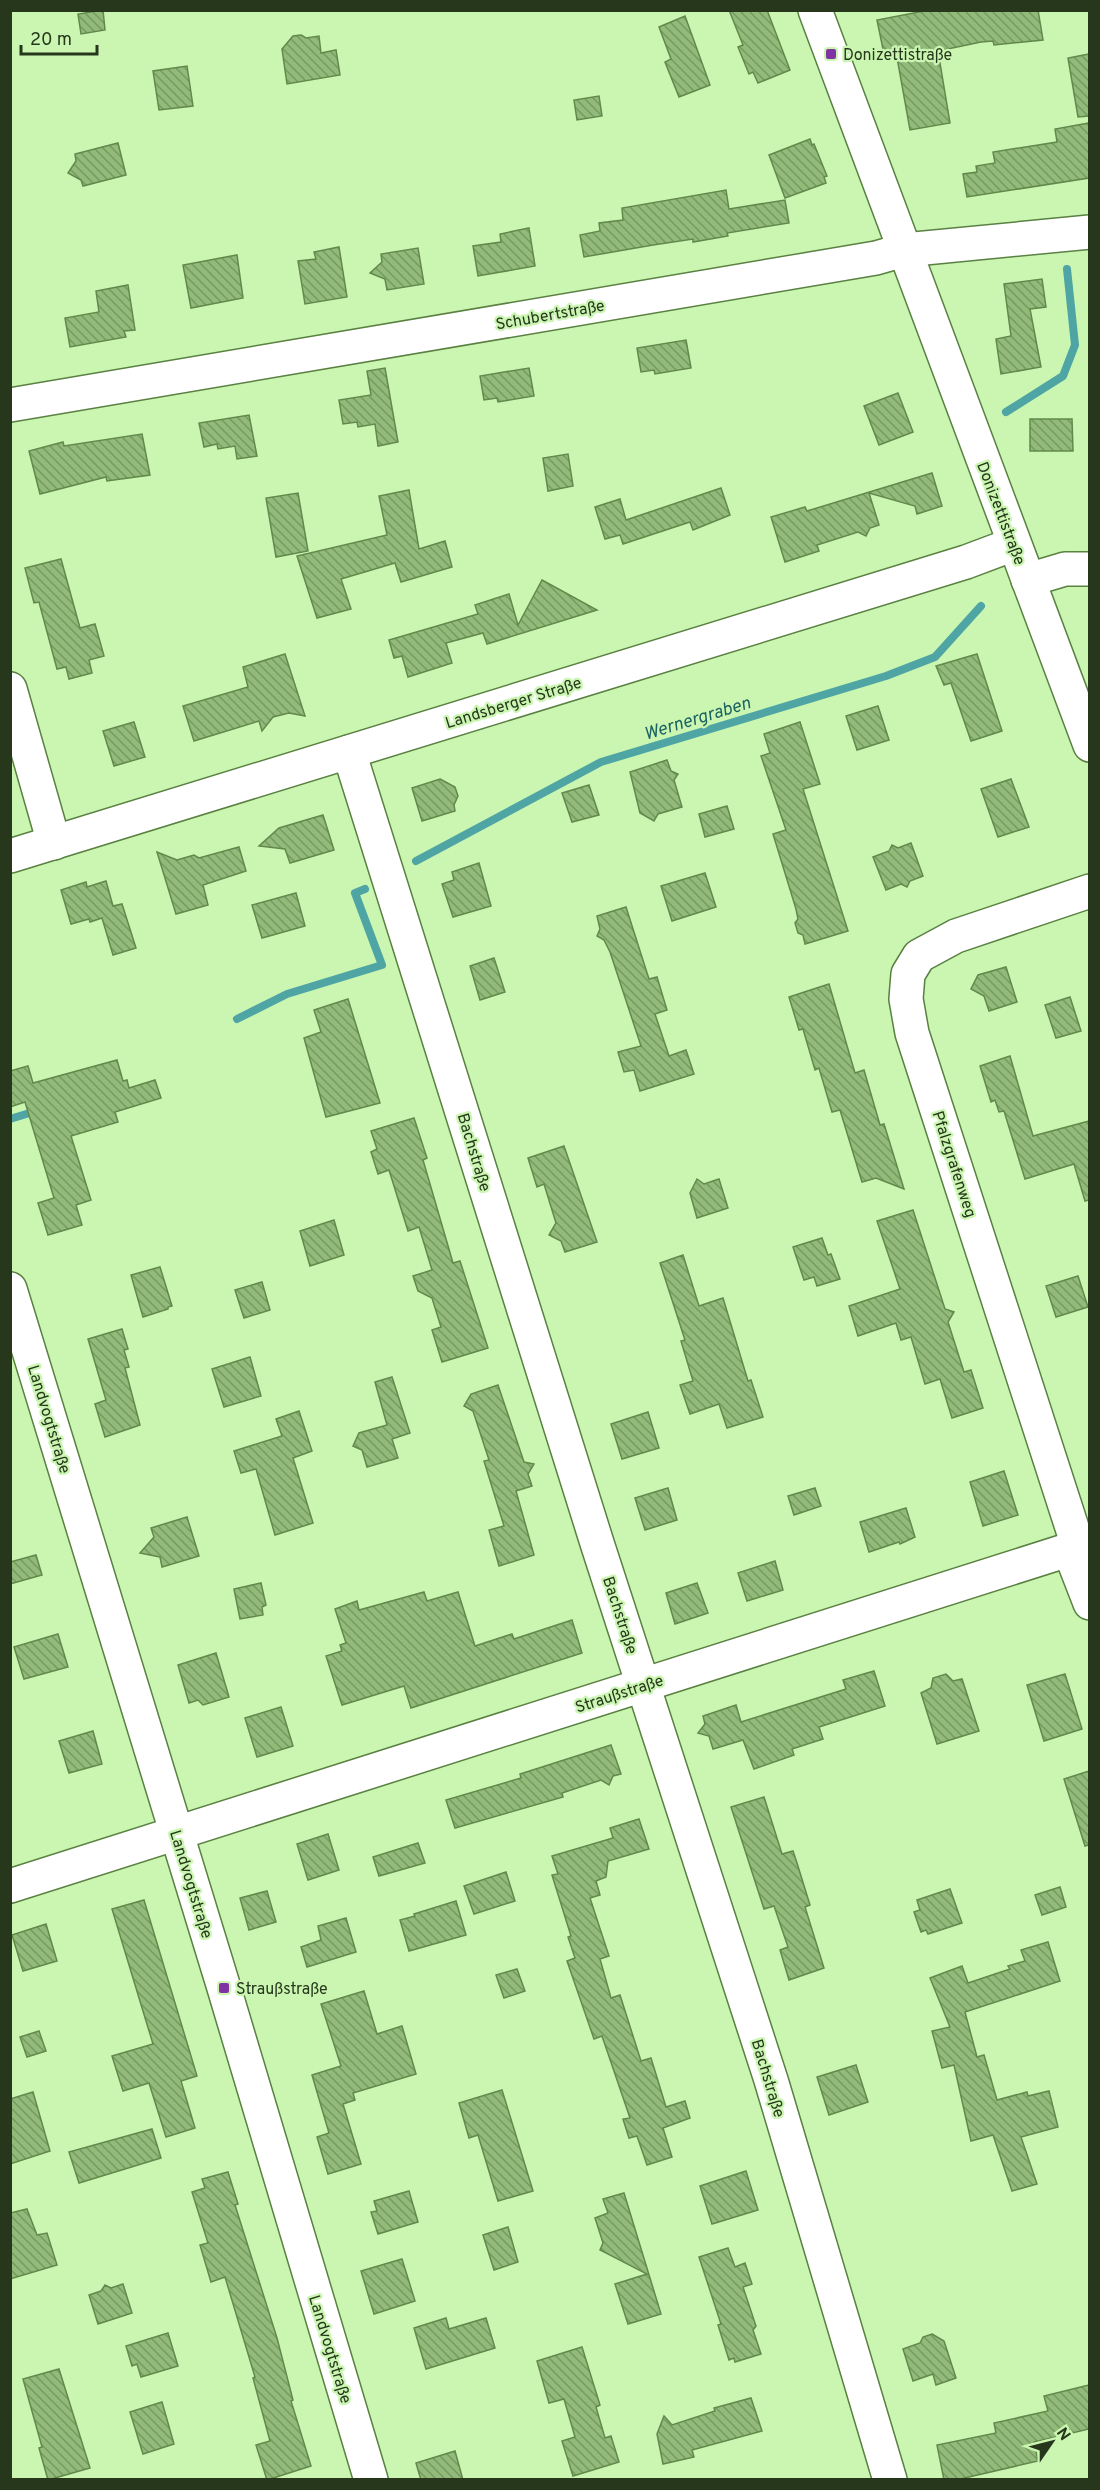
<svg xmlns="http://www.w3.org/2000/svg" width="1100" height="2490" viewBox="0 0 1100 2490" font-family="Overpass,sans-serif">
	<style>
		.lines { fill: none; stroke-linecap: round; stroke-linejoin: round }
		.stream { stroke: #4fa5a4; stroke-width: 8 }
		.building { fill: url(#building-back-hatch); stroke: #62894b; stroke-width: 1.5 }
		.minor-casing { stroke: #5a8042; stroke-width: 36 }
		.minor { stroke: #fff; stroke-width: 33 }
		.poi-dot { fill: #8233a3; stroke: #caf6b2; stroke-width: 2 }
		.labels { text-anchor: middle; stroke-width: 4.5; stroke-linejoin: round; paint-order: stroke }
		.poi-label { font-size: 16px; fill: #26371c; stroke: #caf6b2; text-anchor: start }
		.street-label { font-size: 16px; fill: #26371c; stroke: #caf6b2 }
		.water-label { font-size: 18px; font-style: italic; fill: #1b6261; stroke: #caf6b2 }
	</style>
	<defs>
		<pattern id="building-back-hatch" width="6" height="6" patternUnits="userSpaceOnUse" patternTransform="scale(1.5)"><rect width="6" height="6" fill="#92bb7a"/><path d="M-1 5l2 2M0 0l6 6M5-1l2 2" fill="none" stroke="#779963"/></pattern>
	</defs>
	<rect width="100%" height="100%" fill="#caf6b2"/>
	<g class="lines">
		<g class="stream">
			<path d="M1006 412 1063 376 1075 345 1067 269"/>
			<path d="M416 861 601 762 886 676 935 657 981 606"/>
			<path d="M237 1019 287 994 382 965 355 893 365 889"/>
			<path d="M10 1119 36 1111"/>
		</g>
	</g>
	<g class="building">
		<path d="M103 10 105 30 81 34 78 14Z"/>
		<path d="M729 10H767L790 70 758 83 753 72 749 74 738 47 743 45Z"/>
		<path d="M929 10H1038L1043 40 994 45 993 41 981 42 938 51 950 123 910 130 898 63 896 58 885 59 877 20Z"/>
		<path d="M685 16 710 85 679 97 665 62 671 59 659 27Z"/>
		<path d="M301 35 306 38 319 36 321 53 336 50 340 75 287 84 282 49 293 36Z"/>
		<path d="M1089 54V116L1078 117 1068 58Z"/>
		<path d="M187 66 193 106 159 110 153 71Z"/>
		<path d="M599 96 602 116 577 120 574 100Z"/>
		<path d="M1089 123V178L967 197 963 174 977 172 976 166 995 163 993 152 1057 142 1055 129Z"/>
		<path d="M810 139 812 145 814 144 827 176 824 177 826 183 785 198 769 155Z"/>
		<path d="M118 143 126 175 83 186 81 180 68 173 76 161 75 154Z"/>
		<path d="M726 190 729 209 785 200 789 223 727 233 728 236 693 242V239L653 245 584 257 580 235 600 231 599 223 623 220 622 208Z"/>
		<path d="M529 228 535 266 478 276 473 246 501 242 500 234Z"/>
		<path d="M339 247 347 297 305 304 298 261 316 259 314 252Z"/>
		<path d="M418 248 424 284 387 290 385 279 370 273 382 262 381 254Z"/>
		<path d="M237 255 243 298 191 308 183 265Z"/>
		<path d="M1042 279 1046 307 1030 309 1041 367 1001 374 996 339 1011 336 1004 284Z"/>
		<path d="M128 285 135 330 124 331 126 337 70 347 65 318 99 312 96 291Z"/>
		<path d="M686 340 691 368 655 374 654 370 641 372 637 348Z"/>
		<path d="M385 368 398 442 378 446 375 424 358 427 357 422 343 424 339 400 371 395 367 371Z"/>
		<path d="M529 368 534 396 498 402 497 398 484 400 480 376Z"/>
		<path d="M898 393 913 432 879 445 864 406Z"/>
		<path d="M249 415 257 456 237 459 235 446 218 449 217 444 204 447 199 423Z"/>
		<path d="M1030 419H1072L1073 451H1030Z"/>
		<path d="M142 434 150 475 107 481 106 477 40 494 29 451 63 442 64 446Z"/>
		<path d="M568 454 573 486 548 491 543 458Z"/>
		<path d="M932 473 942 506 917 514 915 506 869 493 879 525 870 528 866 536 858 532 817 545 819 551 785 562 771 517 805 507 807 511Z"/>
		<path d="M721 488 730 515 693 530 690 522 623 544 620 535 605 539 595 507 620 499 626 520Z"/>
		<path d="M409 490 419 549 445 541 452 567 401 582 395 563 341 579 351 609 317 618 297 556 387 535 379 496Z"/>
		<path d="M298 493 308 551 276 557 266 498Z"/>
		<path d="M61 559 80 628 95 624 104 656 89 660 92 673 69 679 66 667 57 669 39 602 34 603 25 568Z"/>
		<path d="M542 580 597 610 487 644 483 633 446 643 452 663 408 677 402 656 394 658 389 640 478 614 475 605 509 594 518 625Z"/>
		<path d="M285 654 305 716 289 713 273 717 262 731 259 721 194 741 183 706 248 687 243 667Z"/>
		<path d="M977 654 1002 731 971 741 951 683 944 685 936 666Z"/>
		<path d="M878 706 889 740 857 750 846 716Z"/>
		<path d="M134 722 145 757 114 766 103 731Z"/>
		<path d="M800 722 820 784 803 789 848 931 805 944 803 935 798 933 795 923 798 919 796 909 773 834 786 830 761 756 770 753 764 734Z"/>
		<path d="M667 760 671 771 678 774 674 780 682 807 658 814 654 821 640 813 630 772Z"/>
		<path d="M440 779 455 787 458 796 454 805 455 811 422 821 412 788Z"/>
		<path d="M1011 779 1029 827 998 837 981 789Z"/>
		<path d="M589 785 599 815 572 822 562 793Z"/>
		<path d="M727 806 734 829 705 837 699 814Z"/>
		<path d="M323 815 334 850 290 863 285 849 259 846 279 828Z"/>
		<path d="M911 843 923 876 910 881 907 887 901 884 886 890 873 857 889 851 892 845 898 848Z"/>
		<path d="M239 847 246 871 203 885 208 905 176 914 157 852 177 860 194 855 199 858Z"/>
		<path d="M479 863 491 906 453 917 442 884 454 880 452 872Z"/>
		<path d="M705 873 716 907 672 921 661 886Z"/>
		<path d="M106 881 113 906 122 904 136 948 113 955 102 918 90 922 89 919 71 924 61 890 86 882 87 887Z"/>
		<path d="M296 893 305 926 262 938 252 905Z"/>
		<path d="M626 907 649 979 657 977 667 1010 655 1014 669 1056 686 1050 694 1074 640 1091 634 1070 624 1072 618 1052 641 1046 610 952 604 940 597 936 600 929 597 916Z"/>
		<path d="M494 958 505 992 480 1000 470 966Z"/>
		<path d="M1006 967 1017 1002 989 1011 984 996 971 989 978 975Z"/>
		<path d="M829 984 855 1073 864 1070 880 1125 884 1124 904 1189 876 1178 862 1182 840 1110 832 1112 819 1068 815 1070 803 1029 799 1030 789 997Z"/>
		<path d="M1070 997 1081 1031 1056 1038 1045 1005Z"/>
		<path d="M348 999 380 1103 326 1117 304 1038 321 1032 314 1010Z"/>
		<path d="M1010 1056 1033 1136 1089 1121V1200L1085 1201 1074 1164 1025 1179 1004 1111 999 1112 995 1100 991 1102 980 1066Z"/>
		<path d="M117 1060 123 1081 127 1080 129 1088 155 1080 161 1098 115 1112 118 1122 71 1136 91 1200 76 1205 82 1225 48 1235 38 1203 54 1198 25 1102 10 1107V1071L28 1066 33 1083Z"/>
		<path d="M414 1118 427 1158 423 1160 453 1263 460 1261 488 1348 442 1362 432 1330 441 1327 432 1298 418 1291 413 1276 432 1270 419 1227 408 1231 389 1170 378 1174 371 1152 377 1149 371 1131Z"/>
		<path d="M564 1146 597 1242 565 1252 561 1241 549 1235 556 1223 544 1184 537 1187 528 1158Z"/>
		<path d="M697 1179 704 1184 719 1179 728 1208 697 1218 690 1193Z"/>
		<path d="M913 1210 945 1309 954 1312 948 1322 964 1372 971 1370 983 1408 952 1418 940 1379 925 1384 911 1337 901 1340 896 1323 858 1336 849 1306 900 1289 877 1221Z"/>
		<path d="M334 1220 344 1255 310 1266 300 1231Z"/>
		<path d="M822 1238 828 1255 831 1254 840 1279 817 1286 814 1277 804 1280 793 1247Z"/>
		<path d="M683 1255 699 1306 723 1298 748 1381 751 1380 763 1417 727 1428 719 1404 690 1414 680 1385 693 1381 681 1341 685 1340 660 1263Z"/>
		<path d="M160 1267 172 1306 168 1307V1309L143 1317 131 1275Z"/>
		<path d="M1078 1276 1088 1307 1056 1317 1046 1286Z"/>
		<path d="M262 1282 270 1310 244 1318 235 1290Z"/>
		<path d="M122 1329 128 1349 124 1350 129 1367 125 1368 140 1425 105 1437 95 1404 106 1400 88 1339Z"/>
		<path d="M250 1357 261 1396 224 1407 212 1369Z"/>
		<path d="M392 1377 410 1433 392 1439 398 1458 367 1467 362 1450 353 1446 359 1433 387 1425 375 1382Z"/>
		<path d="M498 1385 524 1462 534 1464 528 1474 532 1486 516 1491 534 1555 499 1566 489 1530 504 1526 484 1461 489 1460 473 1411 464 1406 471 1394Z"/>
		<path d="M299 1411 312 1451 293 1458 313 1523 275 1535 256 1469 241 1473 234 1451 282 1436 276 1419Z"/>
		<path d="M648 1412 659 1448 622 1459 611 1424Z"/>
		<path d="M1004 1471 1018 1515 983 1526 970 1482Z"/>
		<path d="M668 1488 677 1520 645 1530 635 1498Z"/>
		<path d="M815 1488 821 1506 794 1515 788 1496Z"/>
		<path d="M906 1508 915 1537 900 1544 899 1542 869 1552 860 1522Z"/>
		<path d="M187 1517 199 1556 162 1567 160 1557 140 1553 154 1537 151 1528Z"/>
		<path d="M36 1555 42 1575 10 1584V1562Z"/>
		<path d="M775 1561 783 1590 747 1601 738 1573Z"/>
		<path d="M261 1583 266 1605 262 1607 263 1615 240 1619 234 1589Z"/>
		<path d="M697 1583 708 1613 675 1624 666 1593Z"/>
		<path d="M424 1592 427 1601 458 1592 475 1646 512 1634 514 1639 572 1620 582 1653 411 1708 404 1686 342 1705 326 1656 342 1651 340 1645 346 1643 335 1609 357 1601 359 1610Z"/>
		<path d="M58 1634 68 1667 24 1679 14 1647Z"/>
		<path d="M216 1653 229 1697 203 1705 198 1700 189 1703 178 1665Z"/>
		<path d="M874 1671 885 1706 819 1727 823 1739 792 1749 794 1755 754 1769 743 1740 713 1749 709 1736 698 1733 705 1724 703 1716 736 1705 741 1722 846 1689 843 1680Z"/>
		<path d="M946 1674 953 1681 962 1679 979 1731 937 1744 921 1693 931 1688 933 1678Z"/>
		<path d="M1065 1674 1082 1729 1044 1741 1027 1685Z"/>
		<path d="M281 1707 293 1746 257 1757 245 1718Z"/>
		<path d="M93 1731 102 1764 69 1773 59 1741Z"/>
		<path d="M611 1745 621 1774 613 1776 609 1785 601 1780 562 1793 563 1797 455 1828 446 1800 521 1778 520 1774Z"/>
		<path d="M1089 1771V1845L1085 1846 1064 1779Z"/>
		<path d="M764 1797 782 1854 793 1851 797 1863 810 1905 805 1907 824 1968 789 1980 780 1950 788 1947 774 1906 764 1909 731 1807Z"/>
		<path d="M639 1819 649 1849 608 1861 606 1877 596 1881 600 1895 590 1898 609 1956 600 1959 611 1998 620 1995 641 2061 651 2058 666 2107 685 2101 690 2118 663 2128 672 2157 647 2165 637 2136 629 2138 623 2119 630 2118 602 2036 594 2039 567 1961 575 1958 568 1937 571 1936 552 1875 558 1874 552 1856 613 1838 610 1828Z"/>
		<path d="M328 1834 339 1870 308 1880 297 1844Z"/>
		<path d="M418 1843 425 1863 379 1876 373 1857Z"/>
		<path d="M506 1872 515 1901 474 1914 464 1886Z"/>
		<path d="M1060 1887 1066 1907 1042 1915 1035 1895Z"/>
		<path d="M950 1889 962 1923 928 1934 926 1930 921 1932 914 1912 920 1910 917 1900Z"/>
		<path d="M267 1891 276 1922 249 1930 240 1898Z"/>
		<path d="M144 1900 197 2076 181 2081 195 2128 166 2137 149 2083 123 2091 112 2056 153 2044 112 1909Z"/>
		<path d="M456 1901 466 1935 409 1951 400 1920 415 1916 414 1914Z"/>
		<path d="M346 1918 356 1952 307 1967 301 1947 321 1940 318 1926Z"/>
		<path d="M46 1924 57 1961 23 1971 12 1935Z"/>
		<path d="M1048 1942 1060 1981 965 2012 977 2057 984 2055 997 2100 1027 2092 1028 2096 1049 2091 1058 2127 1021 2137 1037 2184 1012 2191 993 2135 971 2141 954 2065 942 2068 932 2031 950 2027 930 1978 962 1966 968 1983 1010 1969 1008 1966 1025 1961 1021 1950Z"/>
		<path d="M517 1969 525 1991 504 1998 496 1975Z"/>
		<path d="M364 1991 377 2034 402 2026 416 2074 353 2093 355 2100 343 2104 361 2164 328 2174 317 2137 329 2133 312 2075 341 2066 321 2004Z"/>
		<path d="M39 2031 46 2051 27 2057 20 2037Z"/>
		<path d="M856 2065 868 2102 829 2115 817 2077Z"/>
		<path d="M502 2090 533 2191 498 2201 478 2135 469 2138 459 2103Z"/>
		<path d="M33 2092 50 2151 10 2164V2099Z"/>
		<path d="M152 2129 161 2158 79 2183 69 2152Z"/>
		<path d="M746 2171 758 2210 712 2224 700 2186Z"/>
		<path d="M228 2172 238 2204 235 2205 277 2338 293 2400 291 2401 311 2466 267 2480 256 2445 270 2441 253 2378 255 2377 225 2277 211 2282 200 2245 208 2243 192 2192 205 2188 202 2179Z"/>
		<path d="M409 2191 418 2222 378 2234 371 2212 377 2211 374 2201Z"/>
		<path d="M624 2193 661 2314 628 2324 615 2284 647 2274 600 2250 603 2243 595 2218 608 2213 603 2199Z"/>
		<path d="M27 2209 37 2235 47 2233 57 2265 10 2279V2213Z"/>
		<path d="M508 2227 518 2262 494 2270 483 2235Z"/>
		<path d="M728 2248 735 2267 745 2263 752 2284 743 2287 756 2326 753 2330 761 2354 735 2362 734 2358 729 2360 718 2325 721 2324 699 2257Z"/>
		<path d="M402 2259 415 2301 374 2314 361 2271Z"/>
		<path d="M123 2284 132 2313 98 2324 89 2295 101 2291 105 2285 111 2288Z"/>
		<path d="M446 2318 449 2329 486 2318 495 2348 426 2369 414 2328Z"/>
		<path d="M168 2333 178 2366 141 2377 137 2364 132 2366 126 2346Z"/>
		<path d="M932 2334 944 2341 956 2378 936 2385 933 2374 913 2381 903 2349 920 2343 923 2337Z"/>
		<path d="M582 2347 600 2405 596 2407 605 2438 611 2436 619 2462 573 2476 562 2441 575 2437 564 2399 549 2403 537 2361Z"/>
		<path d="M59 2369 90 2468 48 2480 39 2448 42 2447 23 2379Z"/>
		<path d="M1089 2385V2429L1034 2442 1038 2461 956 2480H944L937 2445 996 2433 994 2423 1048 2411 1044 2396Z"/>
		<path d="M751 2398 762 2431 692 2450 694 2457 663 2464 657 2434 664 2416 672 2425 715 2411 714 2408Z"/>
		<path d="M162 2402 174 2444 143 2454 130 2412Z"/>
		<path d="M455 2451 463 2480H421L416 2463Z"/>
	</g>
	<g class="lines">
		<defs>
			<g id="minor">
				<path d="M815 10 1090 745"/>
				<path d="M10 405 876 258 904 250 1090 232"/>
				<path d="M1028 580 1065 569H1090"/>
				<path d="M10 689 54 843"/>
				<path d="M349 752 597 1543 771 2080 890 2480"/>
				<path d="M10 856 966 562 1014 544"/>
				<path d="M10 1289 224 1988 371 2480"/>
				<path d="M1078 1546 912 1033 906 999 908 974 919 956 956 936 1090 891"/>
				<path d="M1069 1549 1090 1603"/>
				<path d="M10 1886 1090 1543"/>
			</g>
		</defs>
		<use href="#minor" class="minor-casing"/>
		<use href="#minor" class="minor"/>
	</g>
	<g class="poi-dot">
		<rect x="825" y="48" width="12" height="12" rx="3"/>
		<rect x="218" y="1982" width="12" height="12" rx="3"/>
	</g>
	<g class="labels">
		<g class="poi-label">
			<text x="843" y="60">Donizettistraße</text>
			<text x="236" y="1994">Straußstraße</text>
		</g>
		<g class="street-label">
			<text transform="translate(550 314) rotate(-10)" y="6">Schubertstraße</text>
			<text transform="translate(1002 513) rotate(69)" y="6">Donizettistraße</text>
			<text transform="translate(513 702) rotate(-17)" y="6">Landsberger Straße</text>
			<text transform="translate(475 1152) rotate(73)" y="6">Bachstraße</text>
			<text transform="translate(955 1164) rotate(72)" y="6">Pfalzgrafenweg</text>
			<text transform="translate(50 1419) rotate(73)" y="6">Landvogtstraße</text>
			<text transform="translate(621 1615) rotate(72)" y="6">Bachstraße</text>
			<text transform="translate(619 1693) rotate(-18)" y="6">Straußstraße</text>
			<text transform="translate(192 1884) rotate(73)" y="6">Landvogtstraße</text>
			<text transform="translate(769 2078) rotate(73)" y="6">Bachstraße</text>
			<text transform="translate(331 2349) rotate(73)" y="6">Landvogtstraße</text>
		</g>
		<g class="water-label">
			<text transform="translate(697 718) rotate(-17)" y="6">Wernergraben</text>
		</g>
	</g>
	<rect width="1100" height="2490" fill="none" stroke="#26371c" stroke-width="24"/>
	<g transform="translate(1052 2442) rotate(55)" stroke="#caf6b2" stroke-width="4.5" paint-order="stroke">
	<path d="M0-4.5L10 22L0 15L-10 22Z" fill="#26371c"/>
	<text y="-9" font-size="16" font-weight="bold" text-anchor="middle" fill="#26371c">N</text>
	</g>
	<path d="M21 45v9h76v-9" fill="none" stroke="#26371c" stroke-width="3"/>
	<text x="30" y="45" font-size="18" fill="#26371c" stroke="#caf6b2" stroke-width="4.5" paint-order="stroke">20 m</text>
</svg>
